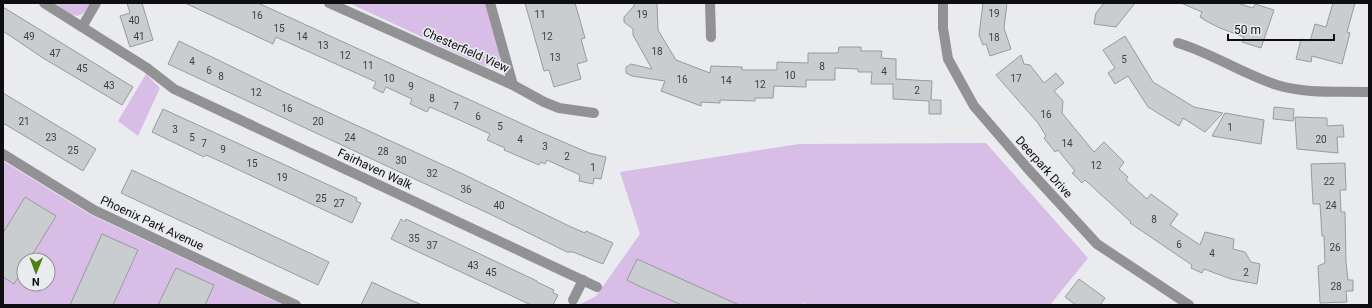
<svg xmlns="http://www.w3.org/2000/svg" width="1372" height="308" viewBox="0 0 1372 308" font-family="Roboto,sans-serif">
	<style>
		.green { fill: #d8bde7; fill-rule: evenodd }
		.building { fill: #c9cdcf; stroke: #979b9e }
		.lines { fill: none; stroke-linecap: round; stroke-linejoin: round }
		.street { stroke: #929294; stroke-width: 10 }
		.labels { text-anchor: middle; stroke-width: 3.5; stroke-linejoin: round; paint-order: stroke }
		.number-label { font-size: 10px; fill: #3e3e40 }
		.street-label { font-size: 12px; fill: #0f0f11; stroke: #e9ebef }
	</style>
	<rect width="100%" height="100%" fill="#e9ebef"/>
	<g class="green">
		<path d="M54 3H91C78 25 71 14 54 3Z"/>
		<path d="M349 3H485L500 55 499 62 494 66H484Z"/>
		<path d="M146 74 160 88 138 136 118 121Z"/>
		<path d="M986 143 1088 258 1050 305H809L800 301 807 305H579L596 296 640 234 620 172 799 144Z"/>
		<path d="M3 161 91 215 283 305H3ZM24 260H48V284H24Z"/>
	</g>
	<g class="building">
		<path d="M127 3H142L153 40 130 47 120 16 130 13Z"/>
		<path d="M185 3H258L540 132 589 153 606 157 601 179 594 178 593 184 579 181 580 175 547 160 545 164 541 162 539 165 504 150 505 148 487 140 490 134 464 122 430 107 427 112 410 104 412 99 386 87 383 93 373 88 376 82 276 37 273 44Z"/>
		<path d="M525 3H575L585 38 581 39 587 61 577 64 581 79 554 87 549 70 544 71Z"/>
		<path d="M634 3H657L658 30 676 60 710 73 711 66 742 67V70H777V62L808 63V53H838L839 47H861V51H882L881 58 896 59V79L932 81 931 100H941V114H929V101L893 99V84H871L872 72H858V69L835 68V80H806V87L774 86 773 98H755V101L720 100V103L701 102V106L661 91 665 81 632 76 626 73V67L631 64 652 69 633 35V29L624 22V17L634 6Z"/>
		<path d="M983 3H1007L1004 28 1011 49 990 56 986 44 983 45 979 35Z"/>
		<path d="M1104 3H1135L1116 27 1094 24 1096 13Z"/>
		<path d="M1181 3H1237L1253 8 1255 4 1274 10 1261 48 1242 42 1244 37 1220 28 1206 21 1200 17 1202 12Z"/>
		<path d="M1333 3H1355L1347 32 1350 33 1342 64 1312 56 1311 62 1296 59 1301 39 1310 41 1315 24 1326 27Z"/>
		<path d="M3 7 133 87 122 105 43 58 3 31Z"/>
		<path d="M1125 36 1153 82 1194 107 1223 113 1205 132 1183 118 1179 126 1148 107 1128 76 1115 84 1108 73 1115 68 1103 50Z"/>
		<path d="M179 41 286 93 465 175 569 226 585 233 586 231 613 243 603 264 573 252H567L492 215 168 64Z"/>
		<path d="M1021 55 1024 64 1030 65 1044 83 1056 73 1064 83 1054 91 1063 101 1062 113 1094 152 1104 142 1124 162 1119 169 1128 177 1126 180 1147 199 1151 194 1178 214 1170 225 1200 245 1205 232 1234 239 1233 249 1245 252 1251 262 1260 264 1257 284 1231 279 1204 269 1202 273 1191 268 1192 265 1130 223 1131 222 1085 180 1082 183 1072 173 1075 171 1058 150 1055 152 1044 138 1046 136 1038 123 996 75Z"/>
		<path d="M3 93 96 149 83 171 3 123Z"/>
		<path d="M1274 107 1294 109 1293 121 1273 119Z"/>
		<path d="M163 109 357 198 356 201 361 203 352 223 224 163 206 155 204 157 152 132Z"/>
		<path d="M1225 113 1264 120 1261 144 1212 136Z"/>
		<path d="M1295 117 1327 118V126L1343 125 1344 137H1337L1338 153 1297 149Z"/>
		<path d="M1345 163 1346 190H1340L1341 212H1345L1346 262 1348 280H1353V291H1346L1347 302 1320 303 1318 266 1325 263 1324 236H1322L1320 204H1313L1311 164Z"/>
		<path d="M132 170 329 262 318 285 121 193Z"/>
		<path d="M25 197 56 216 29 260H24V268L14 284 3 277V233Z"/>
		<path d="M401 219 405 222 406 219 537 281V282L554 290 553 293 558 295 553 305H531L391 239Z"/>
		<path d="M102 234 138 250 113 305H70Z"/>
		<path d="M637 259 708 291 739 305H682L639 286 627 280Z"/>
		<path d="M176 268 214 285 205 305H158Z"/>
		<path d="M1079 279 1105 298 1100 305H1076L1065 297Z"/>
		<path d="M372 282 395 293 422 305H361Z"/>
	</g>
	<g class="lines">
		<g class="street">
			<path d="M44 3 147 68 174 89 597 287"/>
			<path d="M329 3 513 85 544 102 559 108 594 113"/>
			<path d="M490 3 513 85"/>
			<path d="M710 3 711 37"/>
			<path d="M943 3V28L948 59 974 106 1029 170 1097 244 1189 305"/>
			<path d="M82 27 96 3"/>
			<path d="M1178 43C1212 53 1242 74 1277 85 1306 94 1339 91 1369 92"/>
			<path d="M3 154 94 210 296 305"/>
			<path d="M573 300 583 280"/>
		</g>
	</g>
	<g class="labels">
		<g class="number-label">
			<text x="994" y="17">19</text>
			<text x="540" y="18">11</text>
			<text x="642" y="18">19</text>
			<text x="257" y="19">16</text>
			<text x="134" y="24">40</text>
			<text x="279" y="32">15</text>
			<text x="29" y="40">49</text>
			<text x="139" y="40">41</text>
			<text x="302" y="40">14</text>
			<text x="547" y="40">12</text>
			<text x="994" y="41">18</text>
			<text x="323" y="49">13</text>
			<text x="657" y="55">18</text>
			<text x="55" y="57">47</text>
			<text x="345" y="59">12</text>
			<text x="555" y="61">13</text>
			<text x="1124" y="63">5</text>
			<text x="192" y="65">4</text>
			<text x="368" y="69">11</text>
			<text x="822" y="70">8</text>
			<text x="82" y="72">45</text>
			<text x="209" y="74">6</text>
			<text x="884" y="75">4</text>
			<text x="790" y="79">10</text>
			<text x="221" y="80">8</text>
			<text x="389" y="82">10</text>
			<text x="1016" y="82">17</text>
			<text x="682" y="83">16</text>
			<text x="726" y="84">14</text>
			<text x="760" y="88">12</text>
			<text x="109" y="89">43</text>
			<text x="411" y="90">9</text>
			<text x="917" y="94">2</text>
			<text x="256" y="96">12</text>
			<text x="432" y="102">8</text>
			<text x="456" y="110">7</text>
			<text x="287" y="112">16</text>
			<text x="1046" y="118">16</text>
			<text x="478" y="120">6</text>
			<text x="24" y="125">21</text>
			<text x="318" y="125">20</text>
			<text x="500" y="130">5</text>
			<text x="1230" y="131">1</text>
			<text x="175" y="133">3</text>
			<text x="51" y="141">23</text>
			<text x="192" y="141">5</text>
			<text x="350" y="141">24</text>
			<text x="520" y="143">4</text>
			<text x="1321" y="143">20</text>
			<text x="204" y="147">7</text>
			<text x="1067" y="147">14</text>
			<text x="545" y="150">3</text>
			<text x="223" y="153">9</text>
			<text x="73" y="154">25</text>
			<text x="383" y="155">28</text>
			<text x="567" y="160">2</text>
			<text x="401" y="164">30</text>
			<text x="252" y="167">15</text>
			<text x="1096" y="169">12</text>
			<text x="593" y="171">1</text>
			<text x="432" y="177">32</text>
			<text x="282" y="181">19</text>
			<text x="1329" y="185">22</text>
			<text x="466" y="193">36</text>
			<text x="321" y="202">25</text>
			<text x="339" y="207">27</text>
			<text x="499" y="209">40</text>
			<text x="1331" y="209">24</text>
			<text x="1154" y="223">8</text>
			<text x="414" y="242">35</text>
			<text x="1179" y="248">6</text>
			<text x="432" y="249">37</text>
			<text x="1335" y="251">26</text>
			<text x="1212" y="257">4</text>
			<text x="473" y="269">43</text>
			<text x="491" y="276">45</text>
			<text x="1246" y="276">2</text>
			<text x="1336" y="290">28</text>
		</g>
		<g class="street-label">
			<text transform="translate(466 50) rotate(24)" y="4">Chesterfield View</text>
			<text transform="translate(1044 167) rotate(48)" y="4">Deerpark Drive</text>
			<text transform="translate(375 169) rotate(25)" y="4">Fairhaven Walk</text>
			<text transform="translate(152 223) rotate(25)" y="4">Phoenix Park Avenue</text>
		</g>
	</g>
	<rect width="1372" height="308" fill="none" stroke="#0f0f11" stroke-width="8"/>
	<g transform="translate(36 272) rotate(181)"><circle r="19" fill="#e9ebef" stroke="#929396"/>
	<path d="M0-3L7 15L0 10L-7 15Z" fill="#4c8117"/>
	<text y="-6" font-size="11" font-weight="bold" text-anchor="middle" fill="#0f0f11">N</text>
	</g>
	<path d="M1228 34v6h106v-6" fill="none" stroke="#0f0f11" stroke-width="2"/>
	<text x="1234" y="34" font-size="12" fill="#0f0f11" stroke="#e9ebef" stroke-width="3" paint-order="stroke">50 m</text>
</svg>
